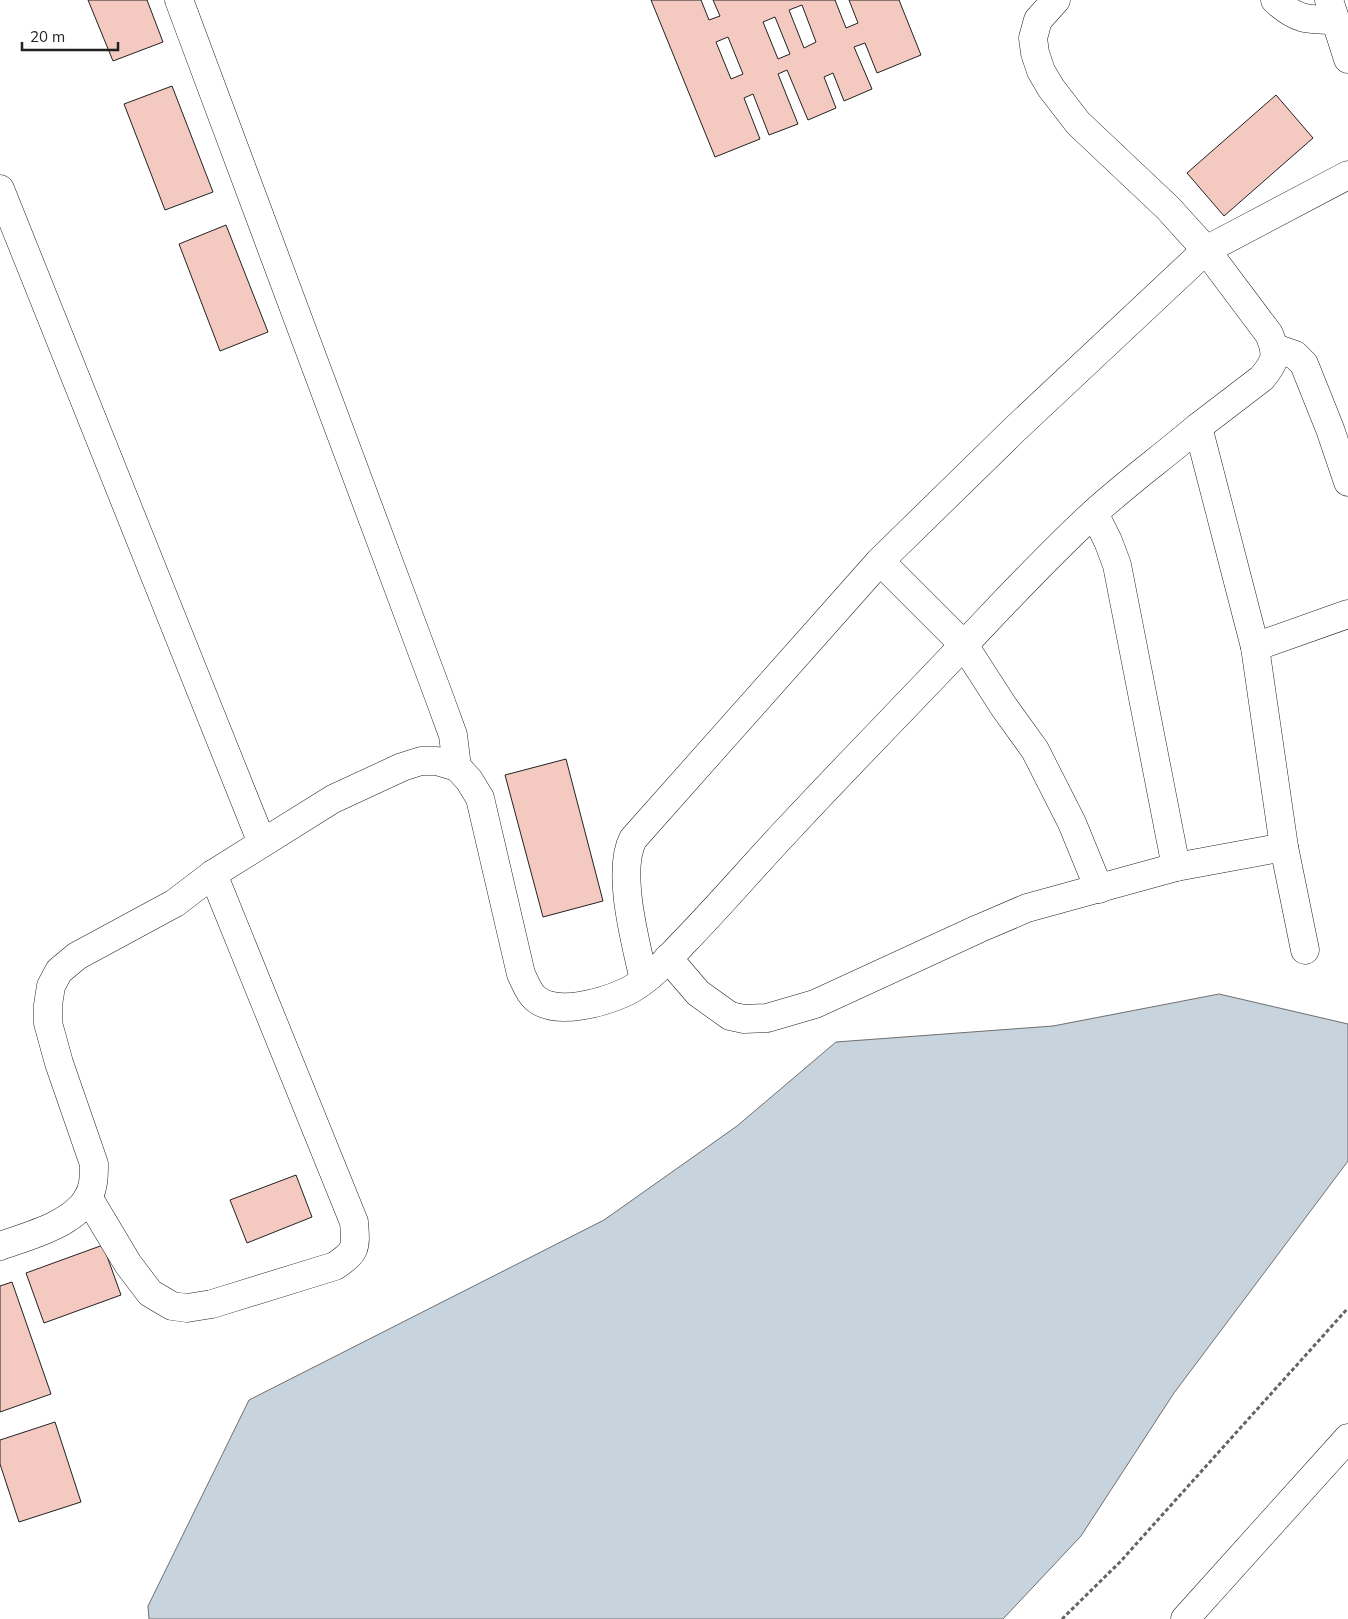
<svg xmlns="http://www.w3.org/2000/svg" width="1348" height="1619" viewBox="0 0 1348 1619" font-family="Mulish,sans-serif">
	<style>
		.water { fill: #c7d3dd; stroke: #6f6f6f }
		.building { fill: #f3c9c0; stroke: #222; fill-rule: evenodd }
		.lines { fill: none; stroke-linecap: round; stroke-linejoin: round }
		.minor-casing { stroke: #222; stroke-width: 29 }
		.path { stroke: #646464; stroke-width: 3; stroke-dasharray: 4 2.5; stroke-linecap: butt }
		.minor { stroke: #fff; stroke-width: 28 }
	</style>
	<rect width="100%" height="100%" fill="#fff"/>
	<path class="water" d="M1219 994 1348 1024V1161L1174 1393 1081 1536 1003 1619H149L148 1606 249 1400 604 1220 737 1126 836 1042 1053 1026Z"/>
	<g class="building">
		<path d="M88 0H147L163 42 113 61Z"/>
		<path d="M651 0H701L709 20 720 16 713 0H835L846 28 858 23 849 0H899L921 55 877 73 865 43 854 47 872 89 844 101 833 73 824 77 836 108 808 120 787 70 778 74 798 124 769 135 753 94 744 98 760 139 715 157ZM802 5 816 42 804 48 789 10ZM775 17 790 54 778 59 763 22ZM728 37 743 74 731 79 716 42Z"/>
		<path d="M172 86 213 192 165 210 124 104Z"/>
		<path d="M1276 95 1313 138 1224 216 1187 173Z"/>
		<path d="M226 225 268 332 220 351 179 244Z"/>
		<path d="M566 759 603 901 543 917 505 775Z"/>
		<path d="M296 1175 312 1217 247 1243 230 1200Z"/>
		<path d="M103 1245 121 1295 44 1323 26 1273Z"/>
		<path d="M12 1282 51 1394 0 1412V1286Z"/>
		<path d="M55 1422 81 1502 19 1522 0 1464V1440Z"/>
	</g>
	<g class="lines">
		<defs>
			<g id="minor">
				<path d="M179 0 438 694 453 735 457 767"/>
				<path d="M1056 0 1038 20 1033 38 1035 53 1041 71 1051 88 1078 123 1168 208 1206 250 1269 334C1278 355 1276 361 1262 378L1198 427"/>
				<path d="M1275 0C1296 20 1308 20 1335 20"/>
				<path d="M1329 0 1348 59"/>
				<path d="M0 189 262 843"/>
				<path d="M1275 348 1295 355 1304 364 1330 429 1348 482"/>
				<path d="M1094 513 1108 541 1117 565 1176 867"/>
				<path d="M880 561 964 645 1004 707 1035 750 1072 823 1099 889"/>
				<path d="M1255 647 1284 847 1305 950"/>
				<path d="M668 958 698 993 730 1016 744 1019 767 1018 815 1004 978 929 1027 908 1176 867 1284 847"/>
				<path d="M644 980C636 944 616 872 633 839L880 561 1013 431 1206 250 1348 175"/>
				<path d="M88 1197 128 1264 150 1293 172 1306 187 1308 212 1304 335 1266C357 1251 356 1248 354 1222L213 874"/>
				<path d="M0 1246C28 1236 72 1225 88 1198 94 1187 94 1175 94 1164L59 1063 48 1023V1005L51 986 59 971 77 956 175 903 213 874 333 799 402 767 421 761H437L457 767 469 780 480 798 521 974C525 982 528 992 535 998 556 1017 605 1002 628 991 649 980 668 959 684 942 721 904 755 864 792 825 847 766 904 708 959 650 1003 604 1047 556 1094 513 1127 483 1164 456 1198 427L1255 647 1348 614"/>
				<path d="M1185 1619 1348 1438"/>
			</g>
		</defs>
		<use href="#minor" class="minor-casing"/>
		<path class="path" d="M1062 1619 1120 1562 1348 1308"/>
		<use href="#minor" class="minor"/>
	</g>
	<path d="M22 42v8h96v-8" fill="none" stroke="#222222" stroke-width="2.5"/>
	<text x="30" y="42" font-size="15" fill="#222222" stroke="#ffffff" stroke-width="4" paint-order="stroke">20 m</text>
</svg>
